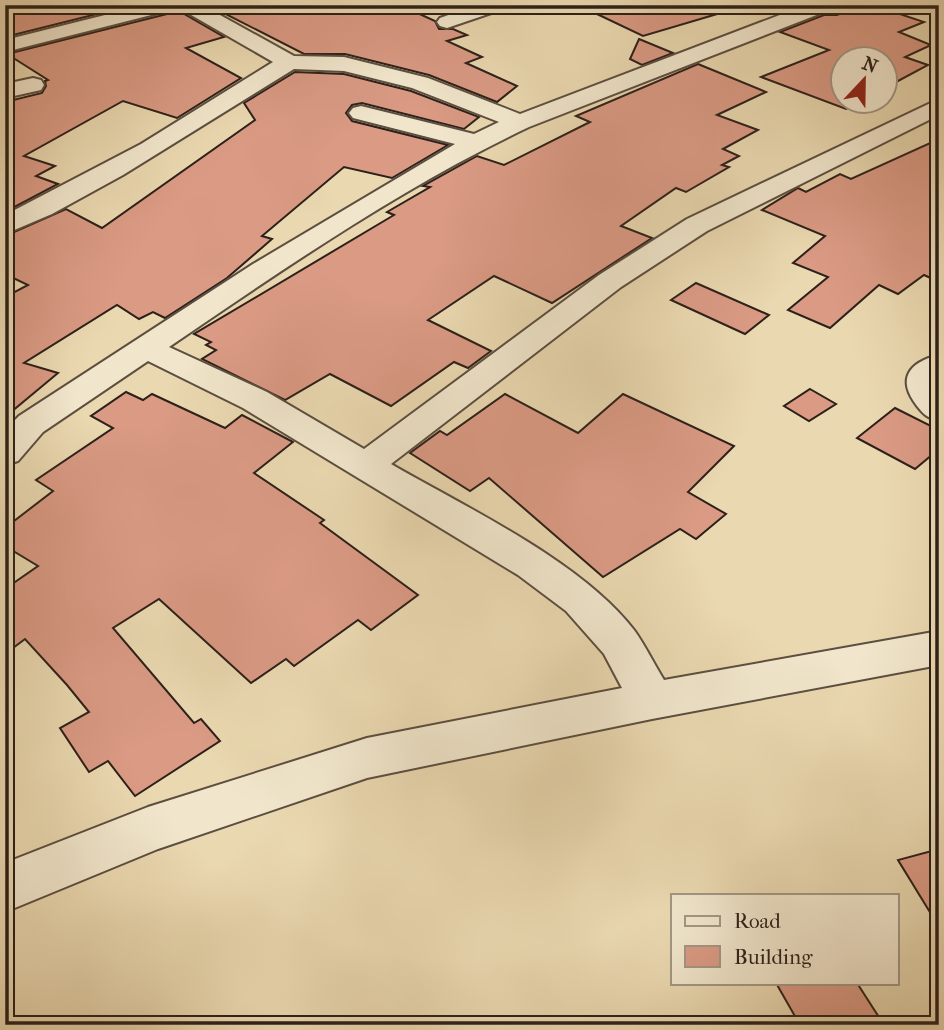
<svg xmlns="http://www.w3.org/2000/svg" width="944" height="1030" viewBox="0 0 944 1030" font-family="'IM FELL French Canon',serif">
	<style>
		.building { fill: #da9a84; stroke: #2c201a; stroke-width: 2 }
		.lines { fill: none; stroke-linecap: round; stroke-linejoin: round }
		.minor-casing { stroke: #5c4e40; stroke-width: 4 }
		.minor { fill: #f1e6cc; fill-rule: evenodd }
	</style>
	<rect width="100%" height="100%" fill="#ead8b0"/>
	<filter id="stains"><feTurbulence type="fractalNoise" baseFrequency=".00286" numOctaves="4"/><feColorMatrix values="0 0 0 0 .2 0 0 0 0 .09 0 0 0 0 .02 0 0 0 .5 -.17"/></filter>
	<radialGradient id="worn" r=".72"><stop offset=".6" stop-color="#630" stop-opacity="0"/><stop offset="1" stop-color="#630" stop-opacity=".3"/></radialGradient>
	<g class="building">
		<path d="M40 5H133L5 37V13Z"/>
		<path d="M208 5H400L435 21 439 29H453L467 35 447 41 482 57 466 63 517 86 497 102 429 75 345 54H304Z"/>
		<path d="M578 5H723L724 12 643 36Z"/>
		<path d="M862 5H873L924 22 899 32 931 45 905 57 928 65 885 88V60H843V102H860L846 109 761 77 829 50 780 32 824 15H837Z"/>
		<path d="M179 11 224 37 186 48 241 78 177 118 123 101 24 156 55 166 36 176 58 184 5 212V102L42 93 46 86 45 81 48 80 7 54Z"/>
		<path d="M639 39 673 53 642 65 630 59Z"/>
		<path d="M698 64 766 92 717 115 758 130 723 149 739 156 722 165 729 167 686 192 676 188 621 226 652 238 552 303 494 276 428 320 491 351 468 368 454 362 391 406 330 374 285 400 202 359 216 350 206 345 211 342 194 334 394 215 387 212 430 187 423 186 477 156 504 165 590 122 576 116Z"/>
		<path d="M295 72 344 74 411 91 479 117 464 129 362 103 352 105 346 113 352 121 448 145 392 178 344 167 262 236 272 239 227 278 165 318 153 312 139 319 117 305 24 363 58 373 5 417V297L28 285 5 274V236L66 209 102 228 255 120 244 103Z"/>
		<path d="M939 139V282L924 275 898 294 879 285 830 328 788 310 828 277 793 263 825 236 762 210 798 188 806 192 840 174 851 179Z"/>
		<path d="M696 283 769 315 745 334 671 300Z"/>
		<path d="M810 389 836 404 809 421 784 406Z"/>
		<path d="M126 392 143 400 152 394 225 428 242 415 293 442 254 473 324 520 320 523 418 595 371 630 358 620 294 666 286 659 251 683 159 599 113 628 194 723 201 719 220 741 135 796 108 761 89 772 60 728 89 712 67 685 25 639 5 654V589L38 566 5 546V528L53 491 36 480 113 428 91 416Z"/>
		<path d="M505 394 578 433 623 394 734 446 688 492 726 514 696 539 680 529 603 577 489 478 470 491 410 453 440 431 447 435Z"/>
		<path d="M895 408 939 430V449L915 469 857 438Z"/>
		<path d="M939 849V927L898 860Z"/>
		<path d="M776 983H857L884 1025H800Z"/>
	</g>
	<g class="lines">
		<defs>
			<g id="minor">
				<path d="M145 5H202L294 56 344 57 428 78 520 114 806 5H835L832 9 529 127C402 187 285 268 169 347L267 392 364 449 599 275 687 219 939 99V115L707 231 621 287 391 464C467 508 581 561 634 630 645 645 654 664 664 680L939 631V665L652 719 367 778 158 849 5 912V863L148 807 367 738 622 688 604 654 566 611 518 575 243 408 148 361 43 432 18 461 5 465V430L19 416 253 264 455 144 353 118 349 113 353 108 361 106 474 134 499 122 412 88 344 71 294 69 123 175 52 214 5 234V215L141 144 273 62 179 8 5 52V40Z"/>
				<path d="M476 5H506L503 9 447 28 440 26 437 22 440 18Z"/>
				<path d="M33 78 41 80 44 85 41 90 5 98V84Z"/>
				<path d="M939 355V421C928 418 924 415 917 406 896 379 909 362 939 355Z"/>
			</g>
		</defs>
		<use href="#minor" class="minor-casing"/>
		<use href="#minor" class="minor"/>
	</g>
	<rect width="944" height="1030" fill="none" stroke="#ead8b0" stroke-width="28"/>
	<rect x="7" y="7" width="930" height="1016" fill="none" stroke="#2c201a" stroke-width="3.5"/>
	<rect x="14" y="14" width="916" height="1002" fill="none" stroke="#2c201a" stroke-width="2"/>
	<rect x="671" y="894" width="228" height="91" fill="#f1e6cc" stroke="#a29785" stroke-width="2"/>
	<rect x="685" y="916" width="35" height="10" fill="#f1e6cc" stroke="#a29785" stroke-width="2"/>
	<text x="734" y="928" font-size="21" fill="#2c201a">Road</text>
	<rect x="685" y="946" width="35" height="21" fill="#da9a84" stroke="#a29785" stroke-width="2"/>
	<text x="734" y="964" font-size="21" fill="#2c201a">Building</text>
	<g transform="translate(864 80) rotate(22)"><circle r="33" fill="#f1e6cc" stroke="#a29785" stroke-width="2"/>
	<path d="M0-5L12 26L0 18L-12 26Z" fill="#8f2418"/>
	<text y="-10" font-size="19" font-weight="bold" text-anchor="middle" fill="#2c201a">N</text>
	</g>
	<rect width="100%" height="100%" filter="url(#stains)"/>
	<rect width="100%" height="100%" fill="url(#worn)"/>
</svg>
